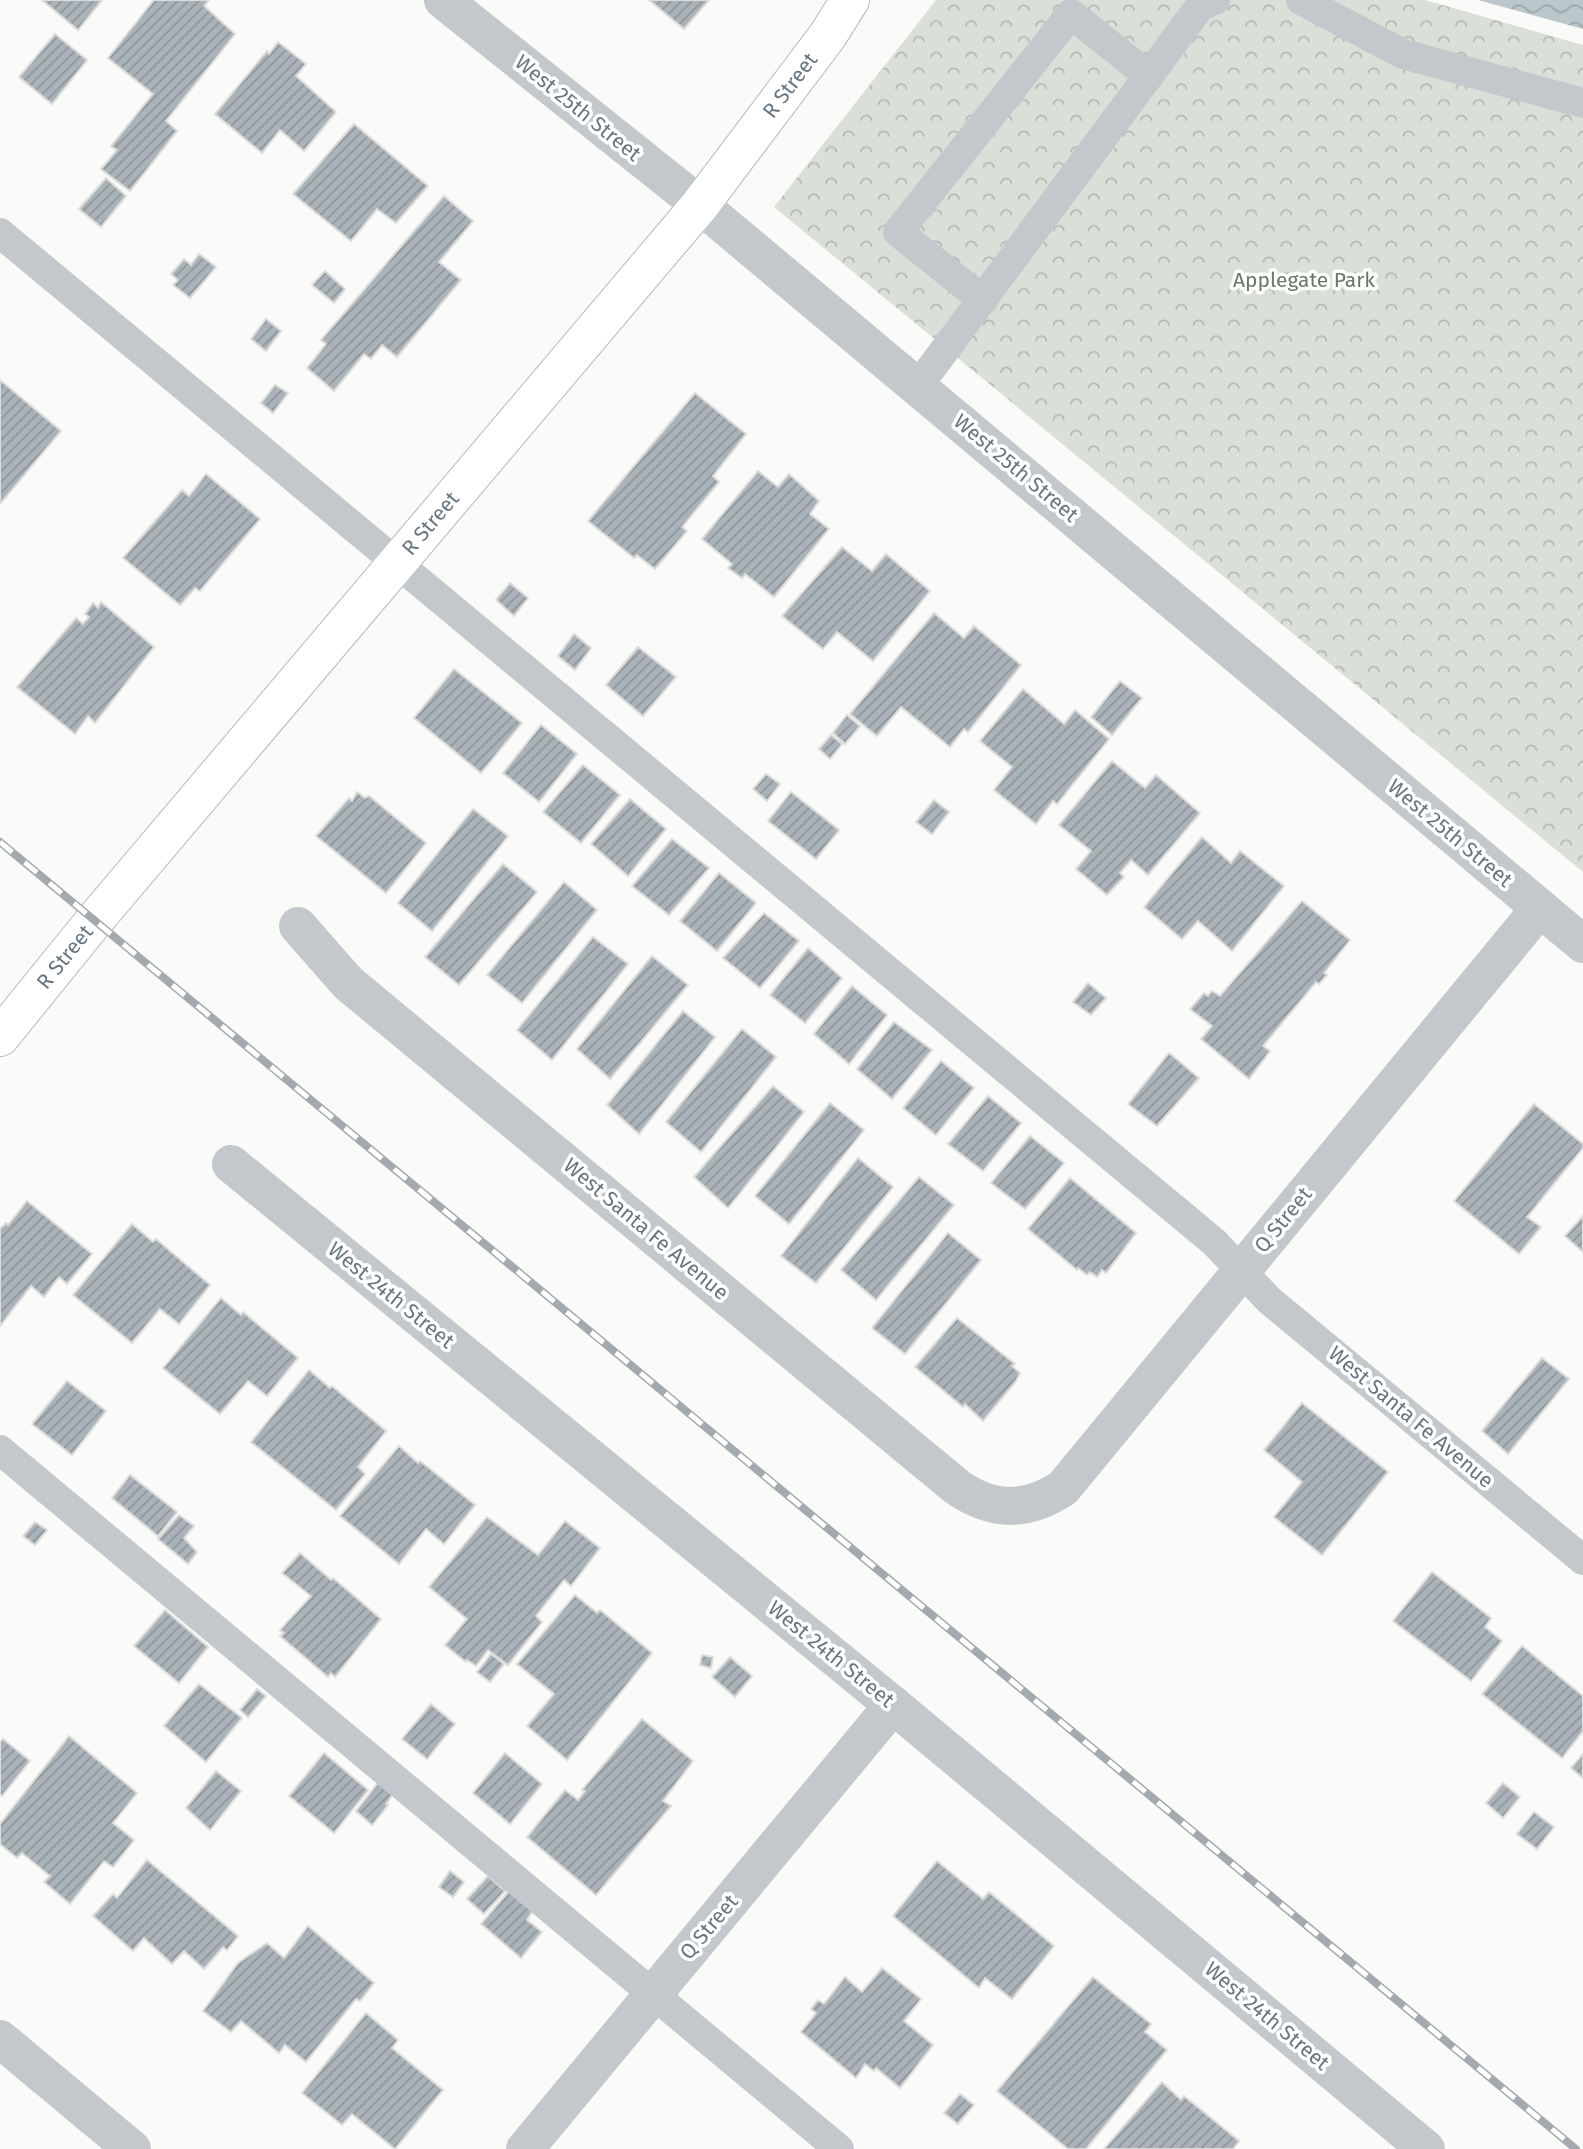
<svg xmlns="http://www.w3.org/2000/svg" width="1583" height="2149" viewBox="0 0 1583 2149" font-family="'Fira Sans',sans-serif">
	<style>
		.forest { fill: url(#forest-crowns) }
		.water { fill: url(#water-waves) }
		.building { fill: url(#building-hatch); stroke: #dcdcda; stroke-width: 2 }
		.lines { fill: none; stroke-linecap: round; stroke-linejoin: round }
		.secondary-casing { stroke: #b3babf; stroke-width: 40 }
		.lane { stroke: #c3c8cc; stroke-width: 30 }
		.street { stroke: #c3c8cc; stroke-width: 38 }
		.secondary { stroke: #fff; stroke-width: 38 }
		.rail-casing { stroke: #a2aab0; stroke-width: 8 }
		.rail { stroke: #fff; stroke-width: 5; stroke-dasharray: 16; stroke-linecap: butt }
		.labels { text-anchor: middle; stroke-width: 7; stroke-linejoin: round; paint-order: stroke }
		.street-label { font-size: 21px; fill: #657683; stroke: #fff }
		.park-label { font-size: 21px; fill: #687a64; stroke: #fff }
	</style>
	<defs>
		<pattern id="forest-crowns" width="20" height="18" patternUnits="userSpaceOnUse" patternTransform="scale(1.75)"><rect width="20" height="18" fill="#dadfd7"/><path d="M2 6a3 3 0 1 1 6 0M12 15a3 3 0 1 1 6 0" fill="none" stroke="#b4b9b4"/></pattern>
		<pattern id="water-waves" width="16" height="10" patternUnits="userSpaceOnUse" patternTransform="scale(1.75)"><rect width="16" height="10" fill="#bbc7cb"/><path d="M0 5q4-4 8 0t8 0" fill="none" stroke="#9ca6aa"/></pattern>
		<pattern id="building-hatch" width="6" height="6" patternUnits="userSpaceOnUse" patternTransform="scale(1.75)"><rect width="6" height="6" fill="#aab3b9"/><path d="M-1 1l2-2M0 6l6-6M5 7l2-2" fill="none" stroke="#8e969c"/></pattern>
	</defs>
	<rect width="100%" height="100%" fill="#fafaf8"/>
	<path class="forest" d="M936 0H1425L1583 45V872L774 207Z"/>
	<path class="water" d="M1478 0H1583V29Z"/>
	<g class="building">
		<path d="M42 0H102L78 30Z"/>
		<path d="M154 0H209L204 6 235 34 166 121 177 131 130 191 101 169 117 150 111 146 153 94 108 58Z"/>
		<path d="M649 0H709L684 29Z"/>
		<path d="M55 34 87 60 52 104 19 77Z"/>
		<path d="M278 42 306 64 296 76 336 112 304 151 280 130 262 153 215 114 267 51 269 54Z"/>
		<path d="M354 124 428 186 396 223 377 209 351 241 293 194Z"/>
		<path d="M106 178 126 196 101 227 79 209Z"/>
		<path d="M444 196 473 221 439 262 461 280 397 357 382 345 371 359 364 354 334 391 307 368 326 344 321 340Z"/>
		<path d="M199 254 216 267 190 298 173 285 178 280 171 274 184 259 191 265Z"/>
		<path d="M325 271 345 289 334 303 312 285Z"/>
		<path d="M266 319 281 331 266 351 251 339Z"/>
		<path d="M0 380 61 431 0 504Z"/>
		<path d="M275 385 288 393 273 413 261 403Z"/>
		<path d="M695 393 746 434 713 476 719 482 682 527 687 531 655 569 637 555 634 558 588 521Z"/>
		<path d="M758 471 778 487 789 474 819 501 810 514 829 529 774 597 745 574 742 578 728 568 732 564 702 539Z"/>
		<path d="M206 474 260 519 200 591 195 588 180 605 123 558 182 490 189 496Z"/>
		<path d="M842 547 872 571 886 554 930 591 873 661 837 632 823 649 782 616Z"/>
		<path d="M510 583 528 598 514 616 496 600Z"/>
		<path d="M101 602 154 647 95 723 88 716 75 734 17 687 76 618 83 624 89 617 85 614 93 603 98 608Z"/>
		<path d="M934 613 964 638 974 626 1021 665 968 732 964 729 950 747 901 707 877 736 850 714Z"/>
		<path d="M574 634 591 648 575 670 558 656Z"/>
		<path d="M638 647 676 677 643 716 606 685Z"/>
		<path d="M454 669 522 723 481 773 414 718Z"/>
		<path d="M1120 681 1142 698 1112 735 1091 717Z"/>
		<path d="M1023 689 1064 724 1075 710 1109 739 1057 804 1053 801 1036 824 994 790 1012 767 980 741Z"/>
		<path d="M847 715 860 726 845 744 833 733Z"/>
		<path d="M541 725 577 754 539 802 503 773Z"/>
		<path d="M831 735 842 744 830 759 819 749Z"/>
		<path d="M1112 761 1145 788 1156 775 1200 813 1148 875 1131 860 1120 873 1124 877 1107 895 1076 869 1091 851 1059 825Z"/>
		<path d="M583 765 620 795 581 843 543 812Z"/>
		<path d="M766 774 780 784 767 801 753 789Z"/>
		<path d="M357 792 365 798 369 796 426 843 386 893 316 836 349 798 352 801Z"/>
		<path d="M791 792 839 830 816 859 768 821Z"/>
		<path d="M630 799 666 829 628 876 591 844Z"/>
		<path d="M934 800 949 812 932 834 916 822Z"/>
		<path d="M473 809 508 836 432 931 398 903Z"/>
		<path d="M1202 837 1231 863 1240 851 1284 886 1232 951 1198 921 1182 939 1144 907Z"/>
		<path d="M672 839 709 868 669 915 632 886Z"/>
		<path d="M503 864 537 892 459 985 425 957Z"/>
		<path d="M719 873 756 903 717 951 680 921Z"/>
		<path d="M564 882 597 910 522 1003 487 975Z"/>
		<path d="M1302 901 1350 940 1324 973 1327 975 1319 984 1316 982 1263 1046 1270 1051 1249 1079 1201 1039 1212 1026 1190 1009 1204 993 1208 996 1212 991 1220 996Z"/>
		<path d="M764 913 799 941 760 988 723 958Z"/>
		<path d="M593 937 628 964 552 1060 517 1030Z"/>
		<path d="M808 948 842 978 805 1023 770 995Z"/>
		<path d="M652 956 688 985 610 1079 577 1049Z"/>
		<path d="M1088 983 1106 998 1091 1015 1073 1002Z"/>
		<path d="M852 986 887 1015 849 1064 814 1034Z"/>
		<path d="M683 1011 715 1037 639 1134 607 1105Z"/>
		<path d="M894 1022 932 1050 892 1099 857 1069Z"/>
		<path d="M742 1029 776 1057 701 1152 666 1122Z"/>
		<path d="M1169 1053 1199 1078 1157 1126 1128 1104Z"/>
		<path d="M941 1061 974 1088 936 1135 903 1108Z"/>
		<path d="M773 1086 804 1112 728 1208 694 1177Z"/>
		<path d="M988 1096 1021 1123 983 1171 948 1144Z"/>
		<path d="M830 1103 864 1130 789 1224 755 1196Z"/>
		<path d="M1534 1104 1583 1144V1148L1527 1217 1541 1227 1519 1254 1454 1201Z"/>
		<path d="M1030 1136 1064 1163 1025 1209 991 1183Z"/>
		<path d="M858 1158 893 1187 816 1283 781 1256Z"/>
		<path d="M919 1177 954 1205 876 1300 841 1270Z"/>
		<path d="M1070 1178 1136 1233 1106 1273 1102 1270 1097 1277 1090 1272 1087 1275 1078 1268 1077 1270 1028 1229Z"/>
		<path d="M27 1201 92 1254 67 1284 59 1277 44 1297 31 1286 0 1326V1229L6 1223 8 1225Z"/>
		<path d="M1583 1216V1252L1565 1236Z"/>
		<path d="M132 1224 153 1242 156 1239 210 1285 179 1324 160 1309 132 1343 73 1295Z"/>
		<path d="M948 1233 981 1260 905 1354 872 1328Z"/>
		<path d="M221 1298 241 1315 243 1312 298 1358 267 1396 248 1381 220 1414 163 1368Z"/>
		<path d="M957 1318 1015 1364 1012 1366 1020 1373 1016 1381 983 1421 965 1404 963 1407 915 1367Z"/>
		<path d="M1542 1358 1569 1379 1508 1454 1482 1431Z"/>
		<path d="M309 1370 330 1388 332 1386 386 1431 358 1467 365 1474 336 1510 251 1442Z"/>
		<path d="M67 1381 106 1411 72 1455 32 1424Z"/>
		<path d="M1302 1403 1388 1472 1322 1555 1274 1517 1302 1482 1264 1450Z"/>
		<path d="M399 1446 418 1463 420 1461 475 1505 444 1544 426 1529 399 1564 340 1516Z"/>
		<path d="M130 1475 177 1512 158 1536 112 1498Z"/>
		<path d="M179 1515 194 1526 184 1538 197 1552 188 1564 158 1539Z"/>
		<path d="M487 1517 538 1555 565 1521 600 1548 571 1586 564 1580 536 1616 542 1622 508 1665 488 1650 476 1666 467 1660 466 1662 445 1645 467 1619 429 1587Z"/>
		<path d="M35 1522 47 1530 35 1545 23 1536Z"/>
		<path d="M300 1553 331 1580 333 1578 381 1619 335 1677 331 1673 328 1677 280 1636 284 1633 280 1630 311 1596 282 1573Z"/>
		<path d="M1432 1572 1491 1618 1485 1627 1502 1641 1471 1681 1393 1621Z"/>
		<path d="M575 1595 597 1613 600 1610 652 1653 567 1760 527 1726 554 1694 517 1664Z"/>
		<path d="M165 1610 208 1647 179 1683 134 1646Z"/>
		<path d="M1522 1646 1583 1696V1731L1562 1758 1482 1694Z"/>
		<path d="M491 1654 504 1664 490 1682 477 1672Z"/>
		<path d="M702 1655 713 1657 711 1668 700 1665Z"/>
		<path d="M730 1657 752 1676 735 1697 712 1677Z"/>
		<path d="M199 1684 242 1718 206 1762 164 1726Z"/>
		<path d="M257 1689 266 1696 248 1717 240 1710Z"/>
		<path d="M431 1704 455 1724 427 1759 402 1739Z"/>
		<path d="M642 1719 693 1761 663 1801 671 1806 596 1895 527 1837 565 1790 578 1800 585 1791 582 1790Z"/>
		<path d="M69 1736 137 1793 113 1823 134 1840 113 1867 104 1861 70 1904 44 1882 50 1876 22 1853 17 1858 0 1844V1824Z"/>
		<path d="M3 1739 30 1761 2 1796 0 1794V1742Z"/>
		<path d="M324 1753 368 1790 334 1833 289 1796Z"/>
		<path d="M505 1753 542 1784 510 1824 473 1793Z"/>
		<path d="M1583 1754V1778L1571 1768Z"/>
		<path d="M216 1771 241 1791 210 1830 186 1808Z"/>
		<path d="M378 1783 393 1794 386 1804 388 1805 372 1825 356 1811Z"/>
		<path d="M1503 1783 1520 1797 1503 1818 1486 1803Z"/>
		<path d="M1534 1812 1554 1827 1537 1849 1517 1834Z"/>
		<path d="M147 1860 238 1936 227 1950 223 1947 204 1969 184 1951 172 1964 144 1938 133 1951 93 1916 113 1894 117 1898Z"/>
		<path d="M937 1861 983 1899 989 1892 1054 1946 1012 1999 985 1978 979 1988 893 1916Z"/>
		<path d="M450 1871 464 1882 453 1897 439 1887Z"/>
		<path d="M488 1876 505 1891 484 1914 467 1899Z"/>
		<path d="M509 1891 533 1910 527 1920 542 1932 521 1958 481 1924Z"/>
		<path d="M308 1926 374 1983 360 2001 356 1999 306 2062 285 2045 279 2053 241 2021 231 2032 203 2011 238 1963 267 1943 284 1958Z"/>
		<path d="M882 1968 921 1999 904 2021 933 2045 900 2088 876 2068 874 2071 865 2064 856 2078 801 2032 816 2013 811 2009 818 2000 824 2004 845 1977 862 1992Z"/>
		<path d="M1093 1977 1151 2024 1145 2032 1167 2050 1086 2149H1068L997 2091Z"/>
		<path d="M366 2013 398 2040 392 2048 443 2090 395 2149 352 2114 342 2125 302 2093Z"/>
		<path d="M1162 2082 1181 2100 1184 2096 1239 2141 1233 2149H1104Z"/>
		<path d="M960 2094 974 2105 958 2124 944 2113Z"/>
	</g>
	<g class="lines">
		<defs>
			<g id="secondary">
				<path id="s1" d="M0 1037 94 921 700 205 828 35 850 0"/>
			</g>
		</defs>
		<use href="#secondary" class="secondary-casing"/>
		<g class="lane">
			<path d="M1301 0 1403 54 1583 103"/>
			<path d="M0 233 1214 1242 1269 1300 1583 1560"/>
			<path d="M983 300 898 232 1071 14 1149 76"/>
			<path d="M918 386 1201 5 1215 0"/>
			<path d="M0 1450 839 2149"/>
		</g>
		<g class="street">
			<path d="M443 0 700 205 1583 944"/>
			<path d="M298 926 348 983 957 1487C993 1512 1027 1512 1063 1488L1540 908"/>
			<path d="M231 1164 893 1705 1426 2149"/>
			<path d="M0 2039 132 2149"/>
			<path d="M525 2149 893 1705"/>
		</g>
		<use href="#secondary" class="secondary"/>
		<defs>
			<path id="rail" d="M0 842 1576 2149"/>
		</defs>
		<use href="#rail" class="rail-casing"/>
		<use href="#rail" class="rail"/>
	</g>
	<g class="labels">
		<g class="street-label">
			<text dy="7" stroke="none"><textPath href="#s1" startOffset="1237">R Street</textPath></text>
			<text transform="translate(578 108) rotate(39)" y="7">West 25th Street</text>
			<text transform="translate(1016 468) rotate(40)" y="7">West 25th Street</text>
			<text dy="7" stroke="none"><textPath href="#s1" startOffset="670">R Street</textPath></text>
			<text transform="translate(1450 833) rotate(40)" y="7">West 25th Street</text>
			<text dy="7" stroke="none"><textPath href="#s1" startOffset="103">R Street</textPath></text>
			<text transform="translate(1283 1220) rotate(-51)" y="7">Q Street</text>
			<text transform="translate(646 1229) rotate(40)" y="7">West Santa Fe Avenue</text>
			<text transform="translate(391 1295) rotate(39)" y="7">West 24th Street</text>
			<text transform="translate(1411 1417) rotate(40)" y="7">West Santa Fe Avenue</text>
			<text transform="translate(831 1654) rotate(39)" y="7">West 24th Street</text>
			<text transform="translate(709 1927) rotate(-50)" y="7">Q Street</text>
			<text transform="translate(1267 2016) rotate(40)" y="7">West 24th Street</text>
		</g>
		<g class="park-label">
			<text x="1304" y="287">Applegate Park</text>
		</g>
	</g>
</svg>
